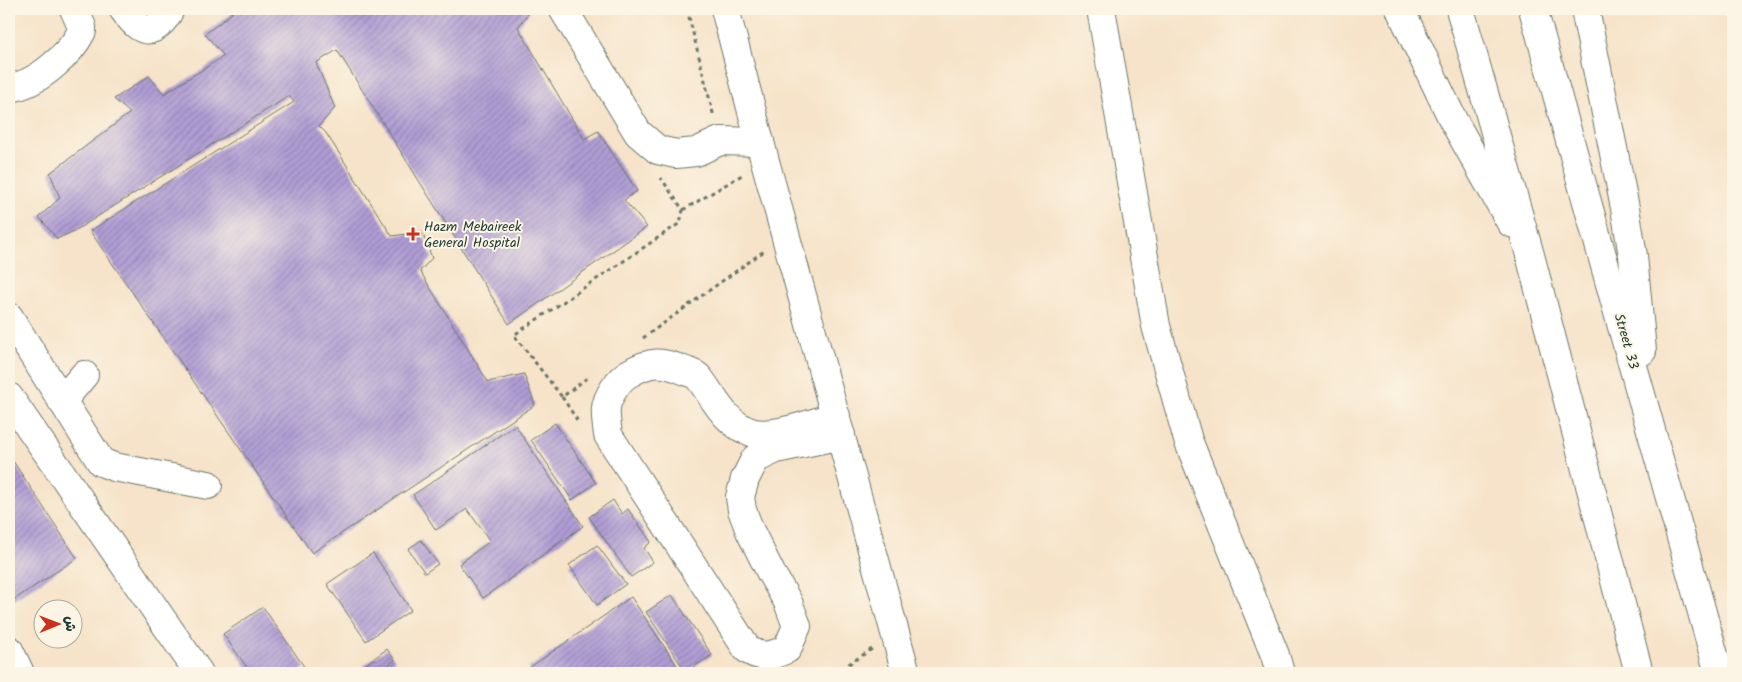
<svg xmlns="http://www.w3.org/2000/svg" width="1742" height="682" viewBox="0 0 1742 682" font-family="Kalam,'Playpen Sans Arabic',sans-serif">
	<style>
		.building { fill: url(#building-hatch) }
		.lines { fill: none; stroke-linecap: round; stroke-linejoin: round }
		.minor-casing { stroke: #6a7768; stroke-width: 30 }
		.highway-casing { stroke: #6a7768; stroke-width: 30 }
		.path { stroke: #6a7768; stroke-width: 3; stroke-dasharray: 4 4; stroke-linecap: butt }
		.minor { stroke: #fff; stroke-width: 28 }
		.highway { stroke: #fff; stroke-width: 28 }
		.poi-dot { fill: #c8321e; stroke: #fcf5e5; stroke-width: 2 }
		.labels { text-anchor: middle; stroke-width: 4; stroke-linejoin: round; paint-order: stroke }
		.poi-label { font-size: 14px; fill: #1f3d34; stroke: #fcf5e5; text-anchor: start }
		.street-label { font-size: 14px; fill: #1f3d34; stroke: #fcf5e5 }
	</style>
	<defs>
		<pattern id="building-hatch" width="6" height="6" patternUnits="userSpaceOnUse" patternTransform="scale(1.25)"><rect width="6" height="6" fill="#b09dd5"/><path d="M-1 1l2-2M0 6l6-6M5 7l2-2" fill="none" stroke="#8f81ae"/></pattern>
	</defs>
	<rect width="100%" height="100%" fill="#fcf5e5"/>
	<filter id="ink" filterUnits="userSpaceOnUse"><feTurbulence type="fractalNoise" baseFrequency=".02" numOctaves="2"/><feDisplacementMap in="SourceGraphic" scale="10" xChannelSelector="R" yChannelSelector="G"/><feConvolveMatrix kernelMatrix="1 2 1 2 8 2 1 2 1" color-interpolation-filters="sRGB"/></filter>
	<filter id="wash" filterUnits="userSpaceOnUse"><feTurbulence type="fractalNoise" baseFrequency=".0096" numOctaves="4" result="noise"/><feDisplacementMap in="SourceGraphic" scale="20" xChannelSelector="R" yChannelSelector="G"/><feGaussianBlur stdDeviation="1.12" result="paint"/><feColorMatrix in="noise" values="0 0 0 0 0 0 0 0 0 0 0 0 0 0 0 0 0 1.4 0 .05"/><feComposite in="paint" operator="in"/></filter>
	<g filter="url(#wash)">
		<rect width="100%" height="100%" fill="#f6e3c9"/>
		<g id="blocks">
			<g class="building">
				<path d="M229 9H528L530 11 518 27 584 139 598 131 637 191 624 200 647 227 509 324 337 50 316 63 335 108 319 126 326 133 392 236 422 232 432 258 420 271 488 382 524 374 535 405 312 553 90 231 294 102 289 96 76 230 57 239 39 217 60 198 50 173 130 113 114 99 149 76 164 94 224 56 205 34 232 13Z"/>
				<path d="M555 423 596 483 572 500 531 440Z"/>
				<path d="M515 425 583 526 483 598 459 564 490 541 467 509 436 530 413 495Z"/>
				<path d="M9 455 77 558 9 603Z"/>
				<path d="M613 500 622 514 628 509 651 542 644 548 653 562 631 577 589 517Z"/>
				<path d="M421 540 438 564 425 573 408 549Z"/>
				<path d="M597 545 626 584 597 605 569 565Z"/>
				<path d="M373 553 411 610 366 641 327 584Z"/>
				<path d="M672 595 712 655 686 672 646 612Z"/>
				<path d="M631 597 682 673H532L529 668Z"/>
				<path d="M263 607 305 668 297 673H251L223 634Z"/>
				<path d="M387 649 395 660 377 673H368L363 666Z"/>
			</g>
		</g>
	</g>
	<g filter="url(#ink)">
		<use href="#blocks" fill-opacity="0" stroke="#6a7768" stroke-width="1"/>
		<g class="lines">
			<defs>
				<g id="minor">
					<path d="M123 9C131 20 144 38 158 25 164 20 167 16 170 9"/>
					<path d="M563 9 638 133 658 150 676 154 696 152 720 141 760 142"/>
					<path d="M725 9 765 161 906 673"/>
					<path d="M1101 9 1156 326 1188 440 1275 655 1280 673"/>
					<path d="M9 88C36 85 70 55 82 31V27L74 9"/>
					<path d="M9 317 101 462 114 467 208 485"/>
					<path d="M9 397 199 673"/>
					<path d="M62 401 84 375"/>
					<path d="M836 416C814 422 773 439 751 432 725 424 714 397 699 378 696 374 690 373 686 371 662 361 651 360 628 374 619 379 607 397 606 408 605 416 607 426 608 435L747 649C760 659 772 656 787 649L797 626 788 602 771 573 750 531 742 510 740 497 745 479 755 459 776 449 841 435"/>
					<path d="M9 650 20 673"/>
				</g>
				<g id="highway">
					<path d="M1400 9 1453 120 1511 223"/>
					<path d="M1460 9 1530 255 1639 673"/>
					<path d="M1533 9 1719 673"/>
					<path d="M1585 9 1625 208 1633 256 1642 351"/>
				</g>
			</defs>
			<use href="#minor" class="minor-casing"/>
			<use href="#highway" class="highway-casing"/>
			<g class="path">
				<path d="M687 9 714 117"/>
				<path d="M683 210 742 175"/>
				<path d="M643 338 764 251"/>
				<path d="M587 378 562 397 514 335 680 223 683 210 661 178"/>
				<path d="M562 397 579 423"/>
				<path d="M835 673 872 649"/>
			</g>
			<use href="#minor" class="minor"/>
			<use href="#highway" class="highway"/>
		</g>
	</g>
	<path class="poi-dot" d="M410.5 226.5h5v5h5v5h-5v5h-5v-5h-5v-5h5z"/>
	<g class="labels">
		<g class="poi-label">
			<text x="424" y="231">Hazm Mebaireek<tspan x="424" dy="16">General Hospital</tspan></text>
		</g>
		<g class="street-label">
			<text transform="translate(1627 341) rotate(74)" y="5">Street 33</text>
		</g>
	</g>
	<rect width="1742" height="682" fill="none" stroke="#fcf5e5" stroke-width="30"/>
	<g transform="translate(58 624) rotate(89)"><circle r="24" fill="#fcf5e5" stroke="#a4ab9e"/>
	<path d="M0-4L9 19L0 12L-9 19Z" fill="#c8321e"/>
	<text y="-8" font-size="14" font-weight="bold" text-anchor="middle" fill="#1f3d34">ش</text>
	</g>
</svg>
